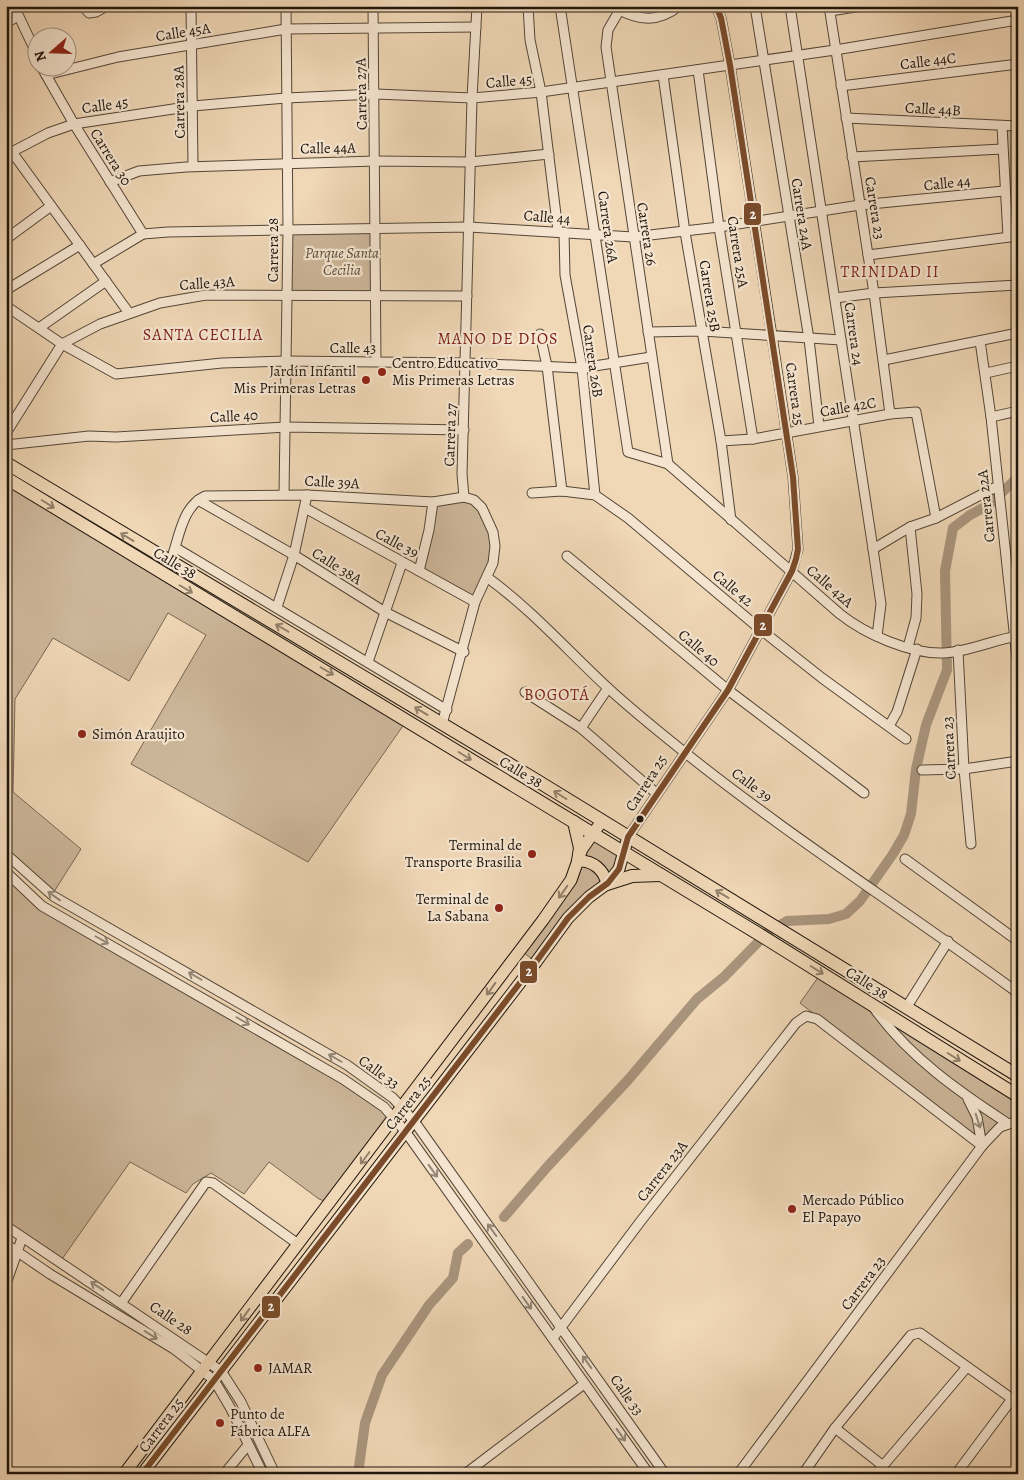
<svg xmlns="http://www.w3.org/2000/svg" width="1024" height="1480" viewBox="0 0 1024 1480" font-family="Alegreya,serif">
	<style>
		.green { fill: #ccb699; stroke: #766653 }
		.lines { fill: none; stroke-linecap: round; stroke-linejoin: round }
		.canal { stroke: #a9957d; stroke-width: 10 }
		.minor-casing { stroke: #534637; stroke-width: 11 }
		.major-casing { stroke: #1f160d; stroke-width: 13 }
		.highway-casing { stroke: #1f160d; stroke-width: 14 }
		.minor { stroke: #f5e5d0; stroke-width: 9 }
		.major { stroke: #f0d7b6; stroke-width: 11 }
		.highway { stroke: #f0d7b6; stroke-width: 12 }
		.bus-1-casing { stroke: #f5e5d0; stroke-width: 10 }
		.bus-1 { stroke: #7a4b2a; stroke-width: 6 }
		.oneway { stroke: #92806a }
		.oneway2 { stroke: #958878 }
		.poi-dot { fill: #8f2418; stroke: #f5e5d0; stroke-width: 2 }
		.bus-dot { fill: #1f160d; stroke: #f5e5d0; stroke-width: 2 }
		.labels { text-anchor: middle; stroke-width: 4.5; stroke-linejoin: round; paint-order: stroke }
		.street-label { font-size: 15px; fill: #1f160d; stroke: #f5e5d0 }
		.park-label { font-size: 15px; font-style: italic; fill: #5c4e3e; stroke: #f5e5d0 }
		.poi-label { font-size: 15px; fill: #1f160d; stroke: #f5e5d0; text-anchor: start }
		.neighbourhood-label { font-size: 16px; letter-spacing: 1px; fill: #7a1f14; stroke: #f5e5d0 }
		.line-badge { stroke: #f5e5d0; stroke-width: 2 }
		.badge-label { font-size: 14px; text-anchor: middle; font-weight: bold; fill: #fff }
	</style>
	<rect width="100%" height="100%" fill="#f0d7b6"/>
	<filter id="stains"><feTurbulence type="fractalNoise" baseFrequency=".004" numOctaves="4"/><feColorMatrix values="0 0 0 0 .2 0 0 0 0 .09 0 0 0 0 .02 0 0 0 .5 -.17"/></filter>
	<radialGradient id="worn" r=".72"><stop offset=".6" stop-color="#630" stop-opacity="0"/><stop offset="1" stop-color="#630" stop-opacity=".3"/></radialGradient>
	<g class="green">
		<path d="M1002 126H1018V236L1008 237Z"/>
		<path d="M376 227 375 295 287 294 288 230Z"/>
		<path d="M6 478 407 720 308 862 131 764 206 635 168 613 129 681 53 638 15 699 13 792 81 849 52 895 6 854Z"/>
		<path d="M474 500 495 546 475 602 419 571 433 502Z"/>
		<path d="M594 834 628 855 589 897 536 962 520 950Z"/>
		<path d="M6 872 42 906 343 1079 394 1119 330 1203 319 1199 269 1162 244 1194 211 1173 193 1184 186 1193 130 1162 60 1262 6 1226Z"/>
		<path d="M821 973 1018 1096V1121L1007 1123 982 1146 800 1003Z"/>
	</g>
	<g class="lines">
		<g class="canal">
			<path d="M504 1217 548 1166 628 1080 697 999 724 977 769 931 787 921 829 919 846 914 860 901 893 854 904 835 911 814 916 769 926 725 947 670 945 571 953 528 970 515 990 504 1018 477"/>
			<path d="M358 1474 365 1423 382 1375 429 1305 453 1278 458 1253 468 1244"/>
		</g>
		<defs>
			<g id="minor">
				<path d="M14 6 38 57"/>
				<path d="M83 6 89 13 96 12 107 6"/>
				<path d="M191 6 193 166"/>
				<path d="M373 6 376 361"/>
				<path d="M528 6 530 40 541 92 558 231"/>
				<path d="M560 6 628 452 668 464 840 614C865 634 910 654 943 653 968 652 993 640 1018 636"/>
				<path d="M622 6 608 30 606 47 668 464"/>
				<path d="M755 6 809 339 819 426"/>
				<path d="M790 6 873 549 881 604 877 636"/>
				<path d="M829 6 874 293 890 414"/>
				<path d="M616 8C639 21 658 23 679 6"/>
				<path d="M830 11 862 6"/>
				<path d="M6 23 18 16"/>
				<path d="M42 68 74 124 143 234"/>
				<path d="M698 70 719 227 753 439"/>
				<path d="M46 75 118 57 286 29 476 27"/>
				<path d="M663 75 685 232 721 441 731 520"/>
				<path d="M841 86 1018 64"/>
				<path d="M846 118 1018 126"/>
				<path d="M1002 126 1008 237"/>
				<path d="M12 152 129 313"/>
				<path d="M6 155 48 133 74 124 193 106 286 98 376 94 472 98 541 92 835 50 1018 20"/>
				<path d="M852 157 1002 149"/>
				<path d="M110 182 139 171 186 167 376 161 470 162 549 154"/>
				<path d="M564 232 565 275 582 368 595 495"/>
				<path d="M6 239 51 206"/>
				<path d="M868 255 1018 236"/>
				<path d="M93 264 143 234 168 232 469 227 633 237 719 227 860 205 1004 191"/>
				<path d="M6 290 80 245"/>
				<path d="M835 298 874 293 1018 285"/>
				<path d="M6 306 62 344 116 374 222 363 287 361 466 363 582 368 651 357"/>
				<path d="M39 328 106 281"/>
				<path d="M648 332 702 331 841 340"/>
				<path d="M540 334 547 366 562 491"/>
				<path d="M980 341 991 417 1018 668"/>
				<path d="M884 360 1018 333"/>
				<path d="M986 373 1013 367"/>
				<path d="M991 417 1018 411"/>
				<path d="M6 433 62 344 100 324 160 303 206 295 467 296"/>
				<path d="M721 441 753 439 890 414 916 412 936 518"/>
				<path d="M6 445 89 436 116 437 286 427 464 430"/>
				<path d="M532 493 562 491 595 495 628 518 760 629 822 678 906 739"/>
				<path d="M284 494 288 230 286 6"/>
				<path d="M198 500 294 555 385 612 464 652"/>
				<path d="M305 508 475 602"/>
				<path d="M176 548 447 710"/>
				<path d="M873 549 910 527 936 518 998 486"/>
				<path d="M567 556 728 690 864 793"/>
				<path d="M170 563C179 540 181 507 205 496L307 495 433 502 464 497"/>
				<path d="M419 571 429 530 433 502"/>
				<path d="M488 578C532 610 568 651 608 688 632 710 658 731 683 751 790 837 907 911 1018 993"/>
				<path d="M277 607 294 555 307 495"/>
				<path d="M908 647 916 618 917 594 910 527"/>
				<path d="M958 650 964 769 971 844"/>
				<path d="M368 662 402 563"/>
				<path d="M525 692 581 728 656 793"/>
				<path d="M442 724 475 602 493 563 495 546 493 532 482 508 474 500 464 497 462 474 472 98 477 6"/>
				<path d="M889 726 897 712 917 649"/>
				<path d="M581 728 608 688"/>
				<path d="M922 770 964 769 1018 761"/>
				<path d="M628 837 728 690 792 571 798 549 793 477 772 336 730 65 721 18 716 6"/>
				<path d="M6 854 53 896 347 1065 393 1098 414 1121 665 1474"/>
				<path d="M905 859 1018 941"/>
				<path d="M6 872 42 906 343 1079 384 1107 405 1131 649 1474"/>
				<path d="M874 1008C908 1056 958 1091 1007 1123"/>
				<path d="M906 1008 948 941"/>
				<path d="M968 1099 977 1117 982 1146"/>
				<path d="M6 1226 221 1371 241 1402 275 1474"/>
				<path d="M6 1244 50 1274 174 1349 214 1380 231 1409 263 1474"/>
				<path d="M6 1284 22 1238"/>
				<path d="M122 1302 206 1182 213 1183 298 1244"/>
				<path d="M553 1338 640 1222 796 1023 806 1016 817 1019 982 1146"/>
				<path d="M835 1428 882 1465"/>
				<path d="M224 1474 248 1445"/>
				<path d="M465 1474 584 1384"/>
				<path d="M738 1474 982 1146 1000 1127 1018 1121"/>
				<path d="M803 1474 835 1428 911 1335 920 1333 1018 1403"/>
				<path d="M876 1474 967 1367"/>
				<path d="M956 1474 1012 1399"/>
			</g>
			<g id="major">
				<path d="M578 861C593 860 604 870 607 884"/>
				<path d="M124 1474 543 920 571 880 582 849 602 821"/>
				<path d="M142 1474 536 962 568 918 589 897 608 883 619 869 628 837"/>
			</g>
			<g id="highway">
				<path d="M6 463 531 777 1018 1076"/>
				<path d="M6 478 757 933 1018 1096"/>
				<path d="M574 822 580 848 578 861"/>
				<path d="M607 884 632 876 660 875"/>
			</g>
		</defs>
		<use href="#minor" class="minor-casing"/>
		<use href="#major" class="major-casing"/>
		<use href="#highway" class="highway-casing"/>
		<use href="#minor" class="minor"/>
		<use href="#major" class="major"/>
		<use href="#highway" class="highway"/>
		<defs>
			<path id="bus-1" d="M142 1474 536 962 568 918 589 897 608 883 619 869 628 837 728 690 792 571 796 559 798 549 793 477 730 65 721 18 716 6"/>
		</defs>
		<use href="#bus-1" class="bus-1-casing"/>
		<use href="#bus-1" class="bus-1"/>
	</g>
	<defs><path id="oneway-shaft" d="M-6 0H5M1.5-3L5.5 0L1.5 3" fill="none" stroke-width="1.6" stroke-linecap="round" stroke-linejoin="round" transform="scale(1.25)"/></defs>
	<g class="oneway">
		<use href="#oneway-shaft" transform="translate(48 504) rotate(32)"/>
		<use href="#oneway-shaft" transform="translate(127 537) rotate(-149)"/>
		<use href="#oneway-shaft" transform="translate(186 589) rotate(30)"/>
		<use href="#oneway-shaft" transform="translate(282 628) rotate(-150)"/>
		<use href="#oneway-shaft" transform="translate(327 671) rotate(30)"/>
		<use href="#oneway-shaft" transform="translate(421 711) rotate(-149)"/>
		<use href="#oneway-shaft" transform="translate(465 756) rotate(32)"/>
		<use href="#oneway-shaft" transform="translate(560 795) rotate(-148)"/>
		<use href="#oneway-shaft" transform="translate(563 892) rotate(125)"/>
		<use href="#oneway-shaft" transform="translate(722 894) rotate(-149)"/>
		<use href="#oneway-shaft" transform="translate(817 970) rotate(32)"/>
		<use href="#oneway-shaft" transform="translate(491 989) rotate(126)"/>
		<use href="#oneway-shaft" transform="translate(954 1057) rotate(32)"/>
		<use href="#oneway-shaft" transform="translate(365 1158) rotate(127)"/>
		<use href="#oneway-shaft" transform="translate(245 1315) rotate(126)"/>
	</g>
	<g class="oneway2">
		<use href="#oneway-shaft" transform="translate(54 896) rotate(-144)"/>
		<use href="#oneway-shaft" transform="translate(102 940) rotate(30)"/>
		<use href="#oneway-shaft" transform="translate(195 976) rotate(-150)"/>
		<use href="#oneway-shaft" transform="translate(243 1021) rotate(30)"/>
		<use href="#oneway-shaft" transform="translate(335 1058) rotate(-150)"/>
		<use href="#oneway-shaft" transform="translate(978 1121) rotate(72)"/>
		<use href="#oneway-shaft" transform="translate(433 1171) rotate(54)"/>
		<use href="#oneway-shaft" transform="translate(492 1230) rotate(-126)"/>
		<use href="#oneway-shaft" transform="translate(97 1286) rotate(-147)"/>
		<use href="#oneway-shaft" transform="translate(527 1303) rotate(54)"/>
		<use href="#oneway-shaft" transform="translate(151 1335) rotate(32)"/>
		<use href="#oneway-shaft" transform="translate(587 1362) rotate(-125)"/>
		<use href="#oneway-shaft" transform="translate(621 1435) rotate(54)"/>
	</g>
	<g class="poi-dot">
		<circle cx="382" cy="372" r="5"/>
		<circle cx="366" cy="380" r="5"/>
		<circle cx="82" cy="734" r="5"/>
		<circle cx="532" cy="854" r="5"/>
		<circle cx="499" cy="908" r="5"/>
		<circle cx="792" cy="1209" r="5"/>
		<circle cx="258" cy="1368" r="5"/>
		<circle cx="220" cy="1423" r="5"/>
	</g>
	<circle class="bus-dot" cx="640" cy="819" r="4.5"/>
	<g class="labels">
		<g class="street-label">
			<text transform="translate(183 32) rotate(-9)" y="5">Calle 45A</text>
			<text transform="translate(928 61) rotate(-7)" y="5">Calle 44C</text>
			<text transform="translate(509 81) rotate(-5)" y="5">Calle 45</text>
			<text transform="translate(361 94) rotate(-91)" y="5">Carrera 27A</text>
			<text transform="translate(179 102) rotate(-91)" y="5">Carrera 28A</text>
			<text transform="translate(105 105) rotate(-8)" y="5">Calle 45</text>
			<text transform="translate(933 109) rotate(3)" y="5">Calle 44B</text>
			<text transform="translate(328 148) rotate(-1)" y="5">Calle 44A</text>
			<text transform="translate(111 157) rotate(58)" y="5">Carrera 30</text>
			<text transform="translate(947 183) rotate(-6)" y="5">Calle 44</text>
			<text transform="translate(875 208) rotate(81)" y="5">Carrera 23</text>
			<text transform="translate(802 214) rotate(81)" y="5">Carrera 24A</text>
			<text transform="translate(547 217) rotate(5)" y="5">Calle 44</text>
			<text transform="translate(608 227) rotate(82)" y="5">Carrera 26A</text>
			<text transform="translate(647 234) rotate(81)" y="5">Carrera 26</text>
			<text transform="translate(273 250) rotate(-90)" y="5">Carrera 28</text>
			<text transform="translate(738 252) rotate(81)" y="5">Carrera 25A</text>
			<text transform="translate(207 283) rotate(-4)" y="5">Calle 43A</text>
			<text transform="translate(710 296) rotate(81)" y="5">Carrera 25B</text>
			<text transform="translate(854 334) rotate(82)" y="5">Carrera 24</text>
			<text x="353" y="353">Calle 43</text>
			<text transform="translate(593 361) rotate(82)" y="5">Carrera 26B</text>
			<text transform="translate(795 394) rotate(82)" y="5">Carrera 25</text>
			<text transform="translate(848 407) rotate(-10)" y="5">Calle 42C</text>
			<text transform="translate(234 416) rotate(-3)" y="5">Calle 40</text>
			<text transform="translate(450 435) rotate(-88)" y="5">Carrera 27</text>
			<text transform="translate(332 482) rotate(3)" y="5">Calle 39A</text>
			<text transform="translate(986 506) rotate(-96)" y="5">Carrera 22A</text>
			<text transform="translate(397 543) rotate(28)" y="5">Calle 39</text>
			<text transform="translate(175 563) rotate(31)" y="5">Calle 38</text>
			<text transform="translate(337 566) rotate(32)" y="5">Calle 38A</text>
			<text transform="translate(830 586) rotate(41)" y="5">Calle 42A</text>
			<text transform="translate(733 588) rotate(40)" y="5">Calle 42</text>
			<text transform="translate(699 648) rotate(40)" y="5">Calle 40</text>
			<text transform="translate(949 748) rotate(-93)" y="5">Carrera 23</text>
			<text transform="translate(521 772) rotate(31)" y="5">Calle 38</text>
			<text transform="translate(646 783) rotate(-57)" y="5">Carrera 25</text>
			<text transform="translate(752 785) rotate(37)" y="5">Calle 39</text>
			<text transform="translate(867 983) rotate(33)" y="5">Calle 38</text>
			<text transform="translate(379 1072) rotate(36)" y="5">Calle 33</text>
			<text transform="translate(408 1103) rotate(-52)" y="5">Carrera 25</text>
			<text transform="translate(662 1171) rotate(-52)" y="5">Carrera 23A</text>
			<text transform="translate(863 1283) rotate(-53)" y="5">Carrera 23</text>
			<text transform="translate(171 1318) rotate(34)" y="5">Calle 28</text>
			<text transform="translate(627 1395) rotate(55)" y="5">Calle 33</text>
			<text transform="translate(161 1425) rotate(-53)" y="5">Carrera 25</text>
		</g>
		<g class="park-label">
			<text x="342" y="258">Parque Santa<tspan x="342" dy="17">Cecilia</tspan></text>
		</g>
		<g class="poi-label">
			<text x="392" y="368">Centro Educativo<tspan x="392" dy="17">Mis Primeras Letras</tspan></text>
			<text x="356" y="376" text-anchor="end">Jardín Infantil<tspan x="356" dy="17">Mis Primeras Letras</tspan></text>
			<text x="92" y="739">Simón Araujito</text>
			<text x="522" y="850" text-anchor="end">Terminal de<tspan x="522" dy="17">Transporte Brasilia</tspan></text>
			<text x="489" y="904" text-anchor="end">Terminal de<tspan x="489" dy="17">La Sabana</tspan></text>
			<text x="802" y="1205">Mercado Público<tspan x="802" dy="17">El Papayo</tspan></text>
			<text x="268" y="1373">JAMAR</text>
			<text x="230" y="1419">Punto de<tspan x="230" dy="17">Fábrica ALFA</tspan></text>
		</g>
		<g class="neighbourhood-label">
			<text x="890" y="277">TRINIDAD II</text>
			<text x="203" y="340">SANTA CECILIA</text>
			<text x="498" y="344">MANO DE DIOS</text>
			<text x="557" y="700">BOGOTÁ</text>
		</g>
	</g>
	<g class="line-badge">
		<rect x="743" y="202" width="19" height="24" rx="5" fill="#7a4b2a"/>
		<rect x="753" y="613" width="20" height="24" rx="5" fill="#7a4b2a"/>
		<rect x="519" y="960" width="19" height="24" rx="5" fill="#7a4b2a"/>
		<rect x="261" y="1295" width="20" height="24" rx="5" fill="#7a4b2a"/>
	</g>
	<g class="badge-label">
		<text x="753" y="219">2</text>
		<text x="763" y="630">2</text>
		<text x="529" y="976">2</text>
		<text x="271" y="1311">2</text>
	</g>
	<rect width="1024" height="1480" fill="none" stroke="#f0d7b6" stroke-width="25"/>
	<rect x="8" y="8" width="1009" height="1465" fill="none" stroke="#1f160d" stroke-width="2.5"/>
	<rect x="12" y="12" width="999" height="1455" fill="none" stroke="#1f160d"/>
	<g transform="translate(52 52) rotate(250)"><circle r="24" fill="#f5e5d0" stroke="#9f9282"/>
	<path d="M0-4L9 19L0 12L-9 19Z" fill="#8f2418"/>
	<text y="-8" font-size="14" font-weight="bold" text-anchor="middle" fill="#1f160d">N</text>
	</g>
	<rect width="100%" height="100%" filter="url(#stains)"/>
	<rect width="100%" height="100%" fill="url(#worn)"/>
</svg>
